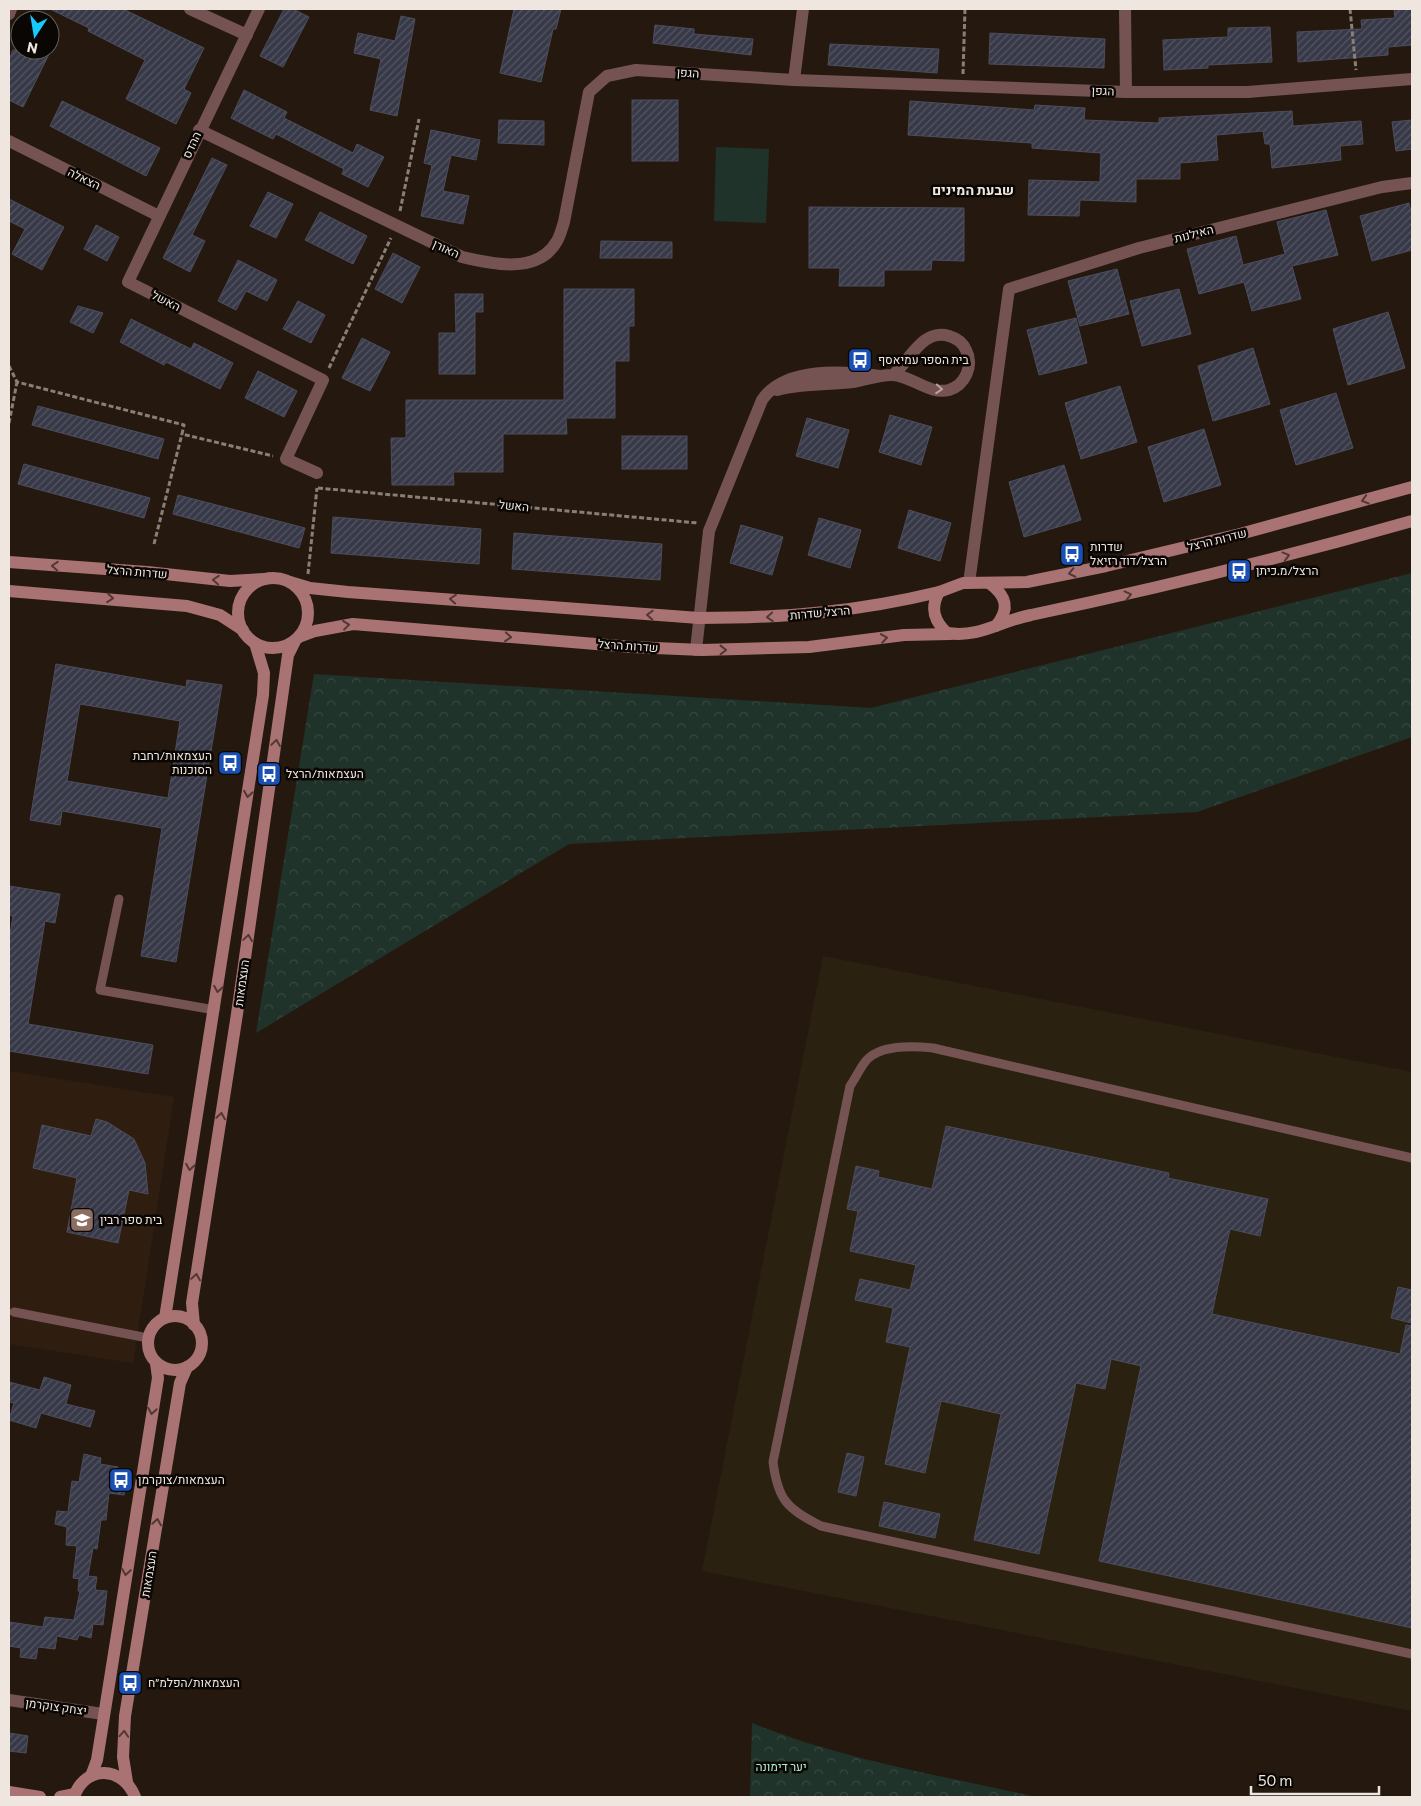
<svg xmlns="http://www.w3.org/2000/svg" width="1421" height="1806" viewBox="0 0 1421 1806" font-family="Commissioner,Heebo,sans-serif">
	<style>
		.industrial { fill: #2a2111 }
		.built { fill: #2f1e10 }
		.forest { fill: url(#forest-crowns) }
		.pitch { fill: #20332a }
		.building { fill: url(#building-hatch); stroke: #4c4d5d; fill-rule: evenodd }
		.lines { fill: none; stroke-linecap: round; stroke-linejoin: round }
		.path { stroke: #8a7f77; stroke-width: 3; stroke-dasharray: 5 2.5; stroke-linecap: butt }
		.lane { stroke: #765353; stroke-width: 9 }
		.street { stroke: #765353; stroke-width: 12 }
		.secondary { stroke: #aa7373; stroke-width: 12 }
		.oneway { stroke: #b9a4a0 }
		.oneway2 { stroke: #523735 }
		.labels { text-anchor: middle; stroke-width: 5; stroke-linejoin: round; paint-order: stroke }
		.street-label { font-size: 12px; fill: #efe6df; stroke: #0a0603 }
		.poi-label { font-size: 12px; fill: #efe6df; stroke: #0a0603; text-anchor: start }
		.park-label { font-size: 12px; fill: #afecce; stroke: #0a0603 }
		.neighbourhood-label { font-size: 14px; font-weight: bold; fill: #efe6df; stroke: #0a0603 }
	</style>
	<defs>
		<pattern id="forest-crowns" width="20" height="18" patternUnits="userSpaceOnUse" patternTransform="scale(1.25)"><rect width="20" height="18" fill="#20332a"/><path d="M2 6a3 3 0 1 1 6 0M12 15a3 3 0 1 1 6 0" fill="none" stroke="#36473e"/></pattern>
		<pattern id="building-hatch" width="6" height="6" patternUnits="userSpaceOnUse" patternTransform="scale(1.25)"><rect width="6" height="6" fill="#383948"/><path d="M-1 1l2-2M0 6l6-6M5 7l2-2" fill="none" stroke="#555662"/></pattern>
	</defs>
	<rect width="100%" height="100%" fill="#25190f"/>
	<path class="industrial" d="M823 956 1412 1072V1711L702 1571Z"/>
	<path class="built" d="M9 1071 174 1097 133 1363 9 1344Z"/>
	<g class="forest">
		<path d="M1412 573V737L1197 812 569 844 256 1033 314 674 871 708Z"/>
		<path d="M752 1723C843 1760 940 1775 1036 1797H750Z"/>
	</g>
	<path class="pitch" d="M716 147 769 149 766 223 714 221Z"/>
	<g class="building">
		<path d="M50 9H123L204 48 184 89 191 93 176 124 126 99 145 60 88 31 89 28Z"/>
		<path d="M284 9H293L309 17 283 67 260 56Z"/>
		<path d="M514 9H561L556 29H553L541 82 500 73Z"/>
		<path d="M1394 9H1412V45L1388 47V55L1298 62 1297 32 1362 29 1361 20 1395 18Z"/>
		<path d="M401 16 415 19 397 116 370 110 381 59 354 53 358 33 395 41Z"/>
		<path d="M655 25 694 29V34L753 39 751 55 653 43Z"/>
		<path d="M1270 27 1272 62 1208 65V68L1164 70 1163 40 1228 37V28Z"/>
		<path d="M990 33 1105 39 1104 68 989 64Z"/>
		<path d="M830 44 939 49 937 73 828 65Z"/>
		<path d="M13 50H51L23 107 9 100V60Z"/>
		<path d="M244 90 287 112 284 118 353 153 357 144 384 157 368 187 342 174 344 169 276 134 273 139 231 118Z"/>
		<rect x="632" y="100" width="46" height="61"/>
		<path d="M62 101 160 148 146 176 50 126Z"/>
		<path d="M910 101 1034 110 1035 105 1085 108 1084 120 1159 123V118L1292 111 1293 126 1361 121 1363 144 1340 146 1341 160 1272 168 1270 144H1265L1263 131 1216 135 1218 160 1180 163V179H1136V202L1080 200 1079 216 1028 215 1029 180 1100 182 1101 153 1032 148V143L908 135Z"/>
		<path d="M499 120 544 121V145L498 143Z"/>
		<path d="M1412 120V149L1396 151 1392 122Z"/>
		<path d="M431 130 480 140 476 160 451 155 443 191 469 196 463 224 421 216 432 165 424 163Z"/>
		<path d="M212 158 227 165 192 235 205 241 190 272 163 258Z"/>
		<path d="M268 192 293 204 276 238 250 226Z"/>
		<path d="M9 199 64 227 42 270 12 254 25 229 9 221Z"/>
		<path d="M1409 203 1412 216V250L1372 261 1360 216Z"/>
		<path d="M809 207 964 208V261L932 260 931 270H884V286H839L840 268H809Z"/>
		<path d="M1326 210 1338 255 1292 266 1301 299 1252 311 1244 282 1199 294 1187 249 1236 236 1243 265 1285 254 1277 222Z"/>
		<path d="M320 212 367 236 353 264 305 240Z"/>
		<path d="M96 225 119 237 107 261 84 249Z"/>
		<path d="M601 241 672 242V258H600Z"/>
		<path d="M393 253 420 267 402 303 375 289Z"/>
		<path d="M238 260 277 280 267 301 246 291 236 310 218 301Z"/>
		<path d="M1117 269 1129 314 1080 326 1068 281Z"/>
		<path d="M564 289H634V326H629V361H615V418H566L567 434H503V472H453L454 485H392L391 438H406V400H564Z"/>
		<path d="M1179 289 1191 334 1142 346 1130 301Z"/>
		<path d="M455 294H483V312H475V374H439V333H456Z"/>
		<path d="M298 301 325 315 311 343 283 329Z"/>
		<path d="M78 306 103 313 93 333 70 322Z"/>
		<path d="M1388 312 1405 368 1348 385 1333 329Z"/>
		<path d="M1076 318 1087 363 1039 375 1027 330Z"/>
		<path d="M131 319 191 349 194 343 233 363 220 389 166 362 164 365 120 342Z"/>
		<path d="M362 338 390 352 370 391 342 378Z"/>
		<path d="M1253 348 1270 404 1213 421 1198 366Z"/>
		<path d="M258 371 297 391 284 417 245 398Z"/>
		<path d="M1120 386 1137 442 1081 459 1065 403Z"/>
		<path d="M1336 393 1353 448 1296 465 1280 410Z"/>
		<path d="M38 406 164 439 158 459 32 425Z"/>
		<path d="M890 415 932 427 921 465 879 452Z"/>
		<path d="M807 418 849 430 838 468 796 456Z"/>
		<path d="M1204 429 1221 485 1164 502 1148 447Z"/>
		<rect x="622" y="436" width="65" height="33"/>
		<path d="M24 464 150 498 144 518 18 484Z"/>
		<path d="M1064 465 1081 520 1024 537 1009 482Z"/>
		<path d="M178 495 305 528 299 548 173 514Z"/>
		<path d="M909 510 951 523 940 561 898 548Z"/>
		<path d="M333 517 481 529 479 564 331 553Z"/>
		<path d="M819 518 861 530 850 568 808 555Z"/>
		<path d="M741 525 783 537 772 575 730 563Z"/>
		<path d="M514 533 662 544 660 580 512 569Z"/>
		<path d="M56 664 186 687 187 680 222 685 176 962 141 956 162 828 62 811 60 825 30 820ZM80 704 180 721 168 798 67 781Z"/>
		<path d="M9 886 60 894 55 923 45 921 28 1024 153 1045 148 1074 9 1051V940L13 916 9 915Z"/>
		<path d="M96 1119 107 1122 134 1139 145 1163 148 1194 129 1190 118 1243 67 1232 77 1178 33 1168 42 1125 91 1136Z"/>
		<path d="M946 1126 1169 1173 1168 1178 1268 1199 1260 1236 1230 1229 1212 1314 1400 1354 1406 1325 1412 1326V1628L1099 1561 1141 1366 1111 1359 1105 1389 1076 1383 1039 1554 974 1540 1001 1414 941 1401 925 1473 885 1464 910 1347 886 1342 893 1308 855 1300 860 1279 910 1290 916 1265 850 1251 858 1211 847 1209 856 1166 879 1171 878 1177 932 1189Z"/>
		<path d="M1398 1287 1412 1290V1323L1391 1318Z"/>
		<path d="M44 1377 71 1385 66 1404 95 1411 90 1427 41 1413 36 1428 9 1420 14 1403 9 1402V1382L40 1390Z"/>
		<path d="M847 1453 864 1457 856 1496 838 1492Z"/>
		<path d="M84 1454 101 1458 100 1464 118 1467 116 1479 126 1480 124 1495 109 1493 106 1520H101L97 1549 93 1548 88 1576 97 1577 95 1590 107 1591 103 1625 93 1624 91 1638 79 1635 77 1640 57 1636 55 1649 38 1647 36 1659 20 1657 21 1648 9 1646V1622L43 1627 45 1617 74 1620 80 1591H78L79 1579 73 1578 77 1546 66 1545 67 1527 55 1524 57 1511 68 1512 72 1481 79 1482Z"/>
		<path d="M884 1502 940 1514 935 1538 879 1526Z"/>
		<path d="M9 1733 28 1736 26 1753 9 1751Z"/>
	</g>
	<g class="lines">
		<g class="path">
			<path d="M1350 9 1356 70"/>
			<path d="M963 74 965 9"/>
			<path d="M400 211 419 119"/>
			<path d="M9 366 17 382 184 425 182 434 273 456"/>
			<path d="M329 368 391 238"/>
			<path d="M9 423 17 382"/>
			<path d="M318 488 698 523"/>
			<path d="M154 544 182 434"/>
			<path d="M308 574 317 488"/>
		</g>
		<g class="lane">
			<path d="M119 899 100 990 215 1010"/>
			<path d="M1412 1158 933 1048C913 1046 879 1044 865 1062 859 1070 855 1079 850 1086L773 1462C778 1501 787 1508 821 1526L1412 1654"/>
			<path d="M14 1312 148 1338"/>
		</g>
		<g class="street">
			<path d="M190 9 247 35"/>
			<path d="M259 9 128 282 323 380 286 459 317 473"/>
			<path d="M1125 9 1126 92"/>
			<path d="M9 14 11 9"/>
			<path d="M794 80 803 9"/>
			<path d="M199 130 462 257C492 264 538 275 557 241 560 236 562 228 564 222L589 92 607 76 636 70 794 80 1126 92H1248L1412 79"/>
			<path d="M9 141 159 216"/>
			<path d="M777 390C801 383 828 385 853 382 866 380 880 374 894 375 913 377 930 395 949 390 965 385 974 366 966 350 963 343 956 338 949 336 922 328 910 361 893 375"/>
			<path d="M969 583 1009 289 1139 248 1382 187 1412 183"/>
			<path d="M696 650 709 531 762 400C785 366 844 371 880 376"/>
			<path d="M9 1700 103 1714"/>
		</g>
		<g class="secondary">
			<path d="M1412 487 1240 534 1106 566 1027 582 963 583 939 592C930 608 934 621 947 633 981 638 999 621 1031 615 1159 588 1286 557 1412 521"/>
			<path d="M9 562 147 572 230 581 265 579"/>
			<circle cx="273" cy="613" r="35"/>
			<path d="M290 582 310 588 348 592 699 618C784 618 856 612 939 592"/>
			<path d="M989 583C1007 596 1010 609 996 626"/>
			<path d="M9 591 187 606 220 615 243 630"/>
			<path d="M299 637 315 631 353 624 632 647 702 650 809 647 904 635 950 634"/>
			<circle cx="175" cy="1343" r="27"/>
			<path d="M165 1318 263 695 264 673 255 643"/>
			<path d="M194 1325 192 1303 237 1014 288 655 295 641"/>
			<path d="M91 1776 97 1760 158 1378 156 1363"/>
			<path d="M127 1782 123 1757 125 1716 180 1383 187 1367"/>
			<path d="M9 1792 40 1797"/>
			<path d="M60 1797 75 1794"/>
			<path d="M74 1797C85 1764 123 1766 135 1797"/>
		</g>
	</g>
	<defs><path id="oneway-chevron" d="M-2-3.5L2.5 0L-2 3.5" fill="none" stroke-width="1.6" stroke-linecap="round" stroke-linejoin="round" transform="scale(1.25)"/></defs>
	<use class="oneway" href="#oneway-chevron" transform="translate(939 389) rotate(4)"/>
	<g class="oneway2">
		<use href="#oneway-chevron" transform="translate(1365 500) rotate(164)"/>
		<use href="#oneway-chevron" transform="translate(1286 556) rotate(-15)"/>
		<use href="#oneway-chevron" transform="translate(55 566) rotate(-176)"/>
		<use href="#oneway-chevron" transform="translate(1072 573) rotate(168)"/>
		<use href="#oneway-chevron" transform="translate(216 580) rotate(-176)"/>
		<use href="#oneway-chevron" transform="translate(1128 595) rotate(-13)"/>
		<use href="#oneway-chevron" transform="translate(110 598) rotate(4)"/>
		<use href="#oneway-chevron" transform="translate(453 599) rotate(-175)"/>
		<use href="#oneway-chevron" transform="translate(650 615) rotate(-177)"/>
		<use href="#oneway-chevron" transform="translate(770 617) rotate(176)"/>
		<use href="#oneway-chevron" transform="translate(346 625) rotate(-7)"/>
		<use href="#oneway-chevron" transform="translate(508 637) rotate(5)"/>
		<use href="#oneway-chevron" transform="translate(884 638) rotate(-9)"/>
		<use href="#oneway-chevron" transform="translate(723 650)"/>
		<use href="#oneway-chevron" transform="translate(276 743) rotate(-82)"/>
		<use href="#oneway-chevron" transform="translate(248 794) rotate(99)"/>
		<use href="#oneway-chevron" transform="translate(248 938) rotate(-82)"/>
		<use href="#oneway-chevron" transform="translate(218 989) rotate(99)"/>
		<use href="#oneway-chevron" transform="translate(221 1116) rotate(-81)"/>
		<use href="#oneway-chevron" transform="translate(190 1167) rotate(99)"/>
		<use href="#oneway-chevron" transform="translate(196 1277) rotate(-81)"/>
		<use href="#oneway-chevron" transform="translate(152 1411) rotate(99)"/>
		<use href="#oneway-chevron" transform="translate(157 1522) rotate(-81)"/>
		<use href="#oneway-chevron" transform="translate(126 1572) rotate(99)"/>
		<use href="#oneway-chevron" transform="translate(124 1734) rotate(-86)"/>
	</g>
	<defs>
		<symbol id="bus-square" viewBox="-11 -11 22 22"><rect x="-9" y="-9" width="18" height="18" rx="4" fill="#1a4fb4" stroke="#0a0603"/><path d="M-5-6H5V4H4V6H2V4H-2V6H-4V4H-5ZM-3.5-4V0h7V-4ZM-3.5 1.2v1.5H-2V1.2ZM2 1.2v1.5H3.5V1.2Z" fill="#fff"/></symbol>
		<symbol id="school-square" viewBox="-11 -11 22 22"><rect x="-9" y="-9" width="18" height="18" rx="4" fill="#8d6e63" stroke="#0a0603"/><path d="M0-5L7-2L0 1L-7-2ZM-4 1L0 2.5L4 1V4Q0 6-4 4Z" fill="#fff"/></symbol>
	</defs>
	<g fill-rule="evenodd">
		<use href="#bus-square" x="846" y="346" width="28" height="28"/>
		<use href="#bus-square" x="1058" y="540" width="28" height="28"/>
		<use href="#bus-square" x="1225" y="557" width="28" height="28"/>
		<use href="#bus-square" x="216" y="749" width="28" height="28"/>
		<use href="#bus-square" x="255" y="760" width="28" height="28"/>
		<use href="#school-square" x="68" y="1206" width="28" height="28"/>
		<use href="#bus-square" x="107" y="1466" width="28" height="28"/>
		<use href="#bus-square" x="116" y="1669" width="28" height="28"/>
	</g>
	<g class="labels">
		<g class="street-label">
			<text transform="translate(688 73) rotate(4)" y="4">הגפן</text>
			<text transform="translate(1103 91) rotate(2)" y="4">הגפן</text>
			<text transform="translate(192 145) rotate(-65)" y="4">ההדס</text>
			<text transform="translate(84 179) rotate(26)" y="4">הצאלה</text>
			<text transform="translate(1194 234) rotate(-14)" y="4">האילנות</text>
			<text transform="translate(446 249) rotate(25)" y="4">האורן</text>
			<text transform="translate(166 301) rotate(27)" y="4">האשל</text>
			<text transform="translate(514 506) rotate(5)" y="4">האשל</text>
			<text transform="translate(1217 540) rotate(-14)" y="4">שדרות הרצל</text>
			<text transform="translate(137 572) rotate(5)" y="4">שדרות הרצל</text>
			<text transform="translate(820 613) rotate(-5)" y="4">הרצל שדרות</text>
			<text transform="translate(628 646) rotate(4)" y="4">שדרות הרצל</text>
			<text transform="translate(242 983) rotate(-82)" y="4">העצמאות</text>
			<text transform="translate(149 1574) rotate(-81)" y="4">העצמאות</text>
			<text transform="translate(56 1707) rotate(8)" y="4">יצחק צוקרמן</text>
		</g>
		<g class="poi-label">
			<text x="878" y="364">בית הספר עמיאסף</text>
			<text x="1090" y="551">שדרות<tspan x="1090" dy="14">הרצל/דוד רזיאל</tspan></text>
			<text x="1256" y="575">הרצל/מ.כיתן</text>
			<text x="212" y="760" text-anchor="end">העצמאות/רחבת<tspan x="212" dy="14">הסוכנות</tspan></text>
			<text x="286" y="778">העצמאות/הרצל</text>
			<text x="100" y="1224">בית ספר רבין</text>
			<text x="138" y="1484">העצמאות/צוקרמן</text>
			<text x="148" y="1687">העצמאות/הפלמ״ח</text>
		</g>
		<g class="park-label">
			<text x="781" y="1771">יער דימונה</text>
		</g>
		<g class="neighbourhood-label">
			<text x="973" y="195">שבעת המינים</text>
		</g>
	</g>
	<rect width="1421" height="1806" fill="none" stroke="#efe6df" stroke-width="20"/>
	<g transform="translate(35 35) rotate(192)"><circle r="24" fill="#0a0603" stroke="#66605b"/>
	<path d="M0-4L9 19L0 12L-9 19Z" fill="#16cafb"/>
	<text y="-8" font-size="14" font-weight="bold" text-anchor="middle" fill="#efe6df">N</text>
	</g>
	<path d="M1251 1786v8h128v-8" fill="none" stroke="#efe6df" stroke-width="2.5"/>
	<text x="1258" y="1786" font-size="15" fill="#efe6df" stroke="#0a0603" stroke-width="4" paint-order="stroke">50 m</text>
</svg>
